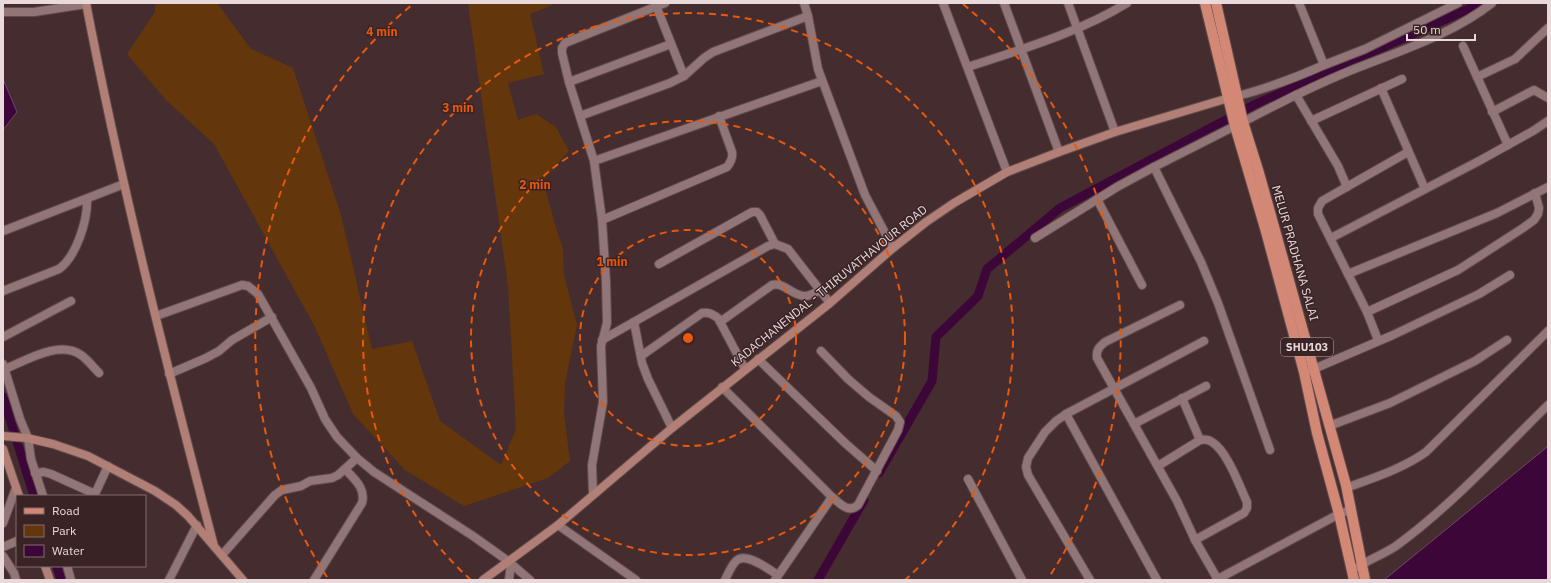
<svg xmlns="http://www.w3.org/2000/svg" width="1551" height="583" viewBox="0 0 1551 583" font-family="'IBM Plex Sans',sans-serif">
	<style>
		.green { fill: #63360b }
		.water { fill: #3d0638; stroke: #714569 }
		.lines { fill: none; stroke-linecap: round; stroke-linejoin: round }
		.canal { stroke: #3d0638; stroke-width: 9 }
		.street-casing { stroke: #604c4e; stroke-width: 10 }
		.secondary-casing { stroke: #604c4e; stroke-width: 10 }
		.primary-casing { stroke: #604c4e; stroke-width: 12 }
		.street { stroke: #927677; stroke-width: 8 }
		.secondary { stroke: #b27f76; stroke-width: 8 }
		.primary { stroke: #d38775; stroke-width: 10 }
		.ring { fill: none; stroke: #e8590c; stroke-width: 2; stroke-dasharray: 7 5 }
		.labels { text-anchor: middle; stroke-width: 3; stroke-linejoin: round; paint-order: stroke }
		.shield { fill: #3a2325; stroke: #b4a2a4; stroke-width: 1 }
		.shield-label { font-size: 11px; font-weight: bold; fill: #e9d9da }
		.street-label { font-size: 12px; fill: #e9d9da; stroke: #3a2325 }
		.centre { fill: #e8590c; stroke: #3a2325; stroke-width: 2 }
		.ring-label { font-size: 12px; text-anchor: middle; font-weight: bold; fill: #e8590c; stroke: #3a2325; stroke-width: 3; stroke-linejoin: round; paint-order: stroke }
	</style>
	<rect width="100%" height="100%" fill="#452d2f"/>
	<path class="green" d="M155 3H217L251 49 293 68 341 215 372 349 412 341 440 421 501 465 516 429 508 286 468 3H552V5L530 14 544 74 508 83 518 120 536 114 556 127 569 151 543 180 556 228 563 248 564 275 577 325 565 383 564 413 570 461 548 478 464 506 405 470 353 414 315 327 214 144 166 100 127 54 155 12Z"/>
	<g class="water">
		<path d="M3 79 17 112 3 130Z"/>
		<path d="M1548 446V580H1384L1541 452Z"/>
	</g>
	<g class="lines">
		<g class="canal">
			<path d="M3 397 34 496"/>
			<path d="M879 473 932 381 936 337 978 296 987 269 1060 208 1254 105 1475 6 1478 3"/>
			<path d="M57 566 61 580"/>
			<path d="M818 580 864 500"/>
		</g>
		<defs>
			<g id="street">
				<path d="M665 3 565 43 562 48V53L569 82 594 161 822 81"/>
				<path d="M804 3 808 16 818 69 865 195 893 248"/>
				<path d="M943 3 1007 172"/>
				<path d="M1004 3 1059 152"/>
				<path d="M1068 3 1115 132"/>
				<path d="M1299 3 1324 65 1365 49 1458 3"/>
				<path d="M3 12H34L86 4"/>
				<path d="M1463 46 1508 145"/>
				<path d="M968 67C1022 49 1078 33 1127 3"/>
				<path d="M684 76 704 58 713 52 808 16"/>
				<path d="M1477 77 1515 59 1548 28"/>
				<path d="M569 82 671 44"/>
				<path d="M1381 88 1425 189"/>
				<path d="M1296 95 1338 166 1347 187"/>
				<path d="M1238 96C1268 88 1295 78 1324 65"/>
				<path d="M1492 112 1534 90 1548 98"/>
				<path d="M580 116 670 83 684 76 655 3"/>
				<path d="M1311 121 1402 79"/>
				<path d="M1243 122C1277 104 1311 87 1347 72 1396 52 1450 36 1492 3"/>
				<path d="M594 161 602 220"/>
				<path d="M1154 167 1201 262 1218 303 1270 450"/>
				<path d="M1097 199 1142 285"/>
				<path d="M3 231 124 184"/>
				<path d="M1035 238 1117 187 1154 167 1235 126"/>
				<path d="M1331 238 1479 161 1533 131 1548 121"/>
				<path d="M659 264 752 212H757L760 215 775 244"/>
				<path d="M1348 274 1497 213 1548 187"/>
				<path d="M3 291 59 269C76 257 88 220 87 199"/>
				<path d="M1180 305 1105 342C1099 347 1096 350 1097 358L1177 501 1195 540 1218 580"/>
				<path d="M1367 312 1458 270 1523 228 1534 220 1538 214 1539 208 1535 193"/>
				<path d="M156 316 242 285 248 286 258 294 311 388 325 419 337 437 357 458 374 472 473 536 508 561 530 580"/>
				<path d="M634 322 642 363 648 379 672 428"/>
				<path d="M720 322 772 285C785 282 792 296 805 296 810 296 815 293 820 290"/>
				<path d="M3 337 71 301"/>
				<path d="M602 340 768 246 775 244 788 249 830 303"/>
				<path d="M1378 340 1367 312 1318 214V208L1322 201 1408 152"/>
				<path d="M641 356 702 313C709 312 712 314 718 318L745 369"/>
				<path d="M758 359 845 443 877 471"/>
				<path d="M3 364 20 419 28 438 31 459 43 496"/>
				<path d="M5 369C27 360 59 340 81 355 88 360 93 367 99 373"/>
				<path d="M1309 371 1393 335 1479 294 1510 275"/>
				<path d="M169 374 206 358 219 351 232 340 272 317"/>
				<path d="M722 387 832 497"/>
				<path d="M1182 398 1200 440"/>
				<path d="M1066 414 1157 580"/>
				<path d="M1134 424 1206 386"/>
				<path d="M1329 426 1390 403 1475 361 1507 340"/>
				<path d="M1158 466 1200 440C1204 439 1208 439 1212 442 1227 451 1239 485 1247 502V508L1244 513 1195 540"/>
				<path d="M35 473 44 472 51 474 95 494"/>
				<path d="M968 479 1022 580"/>
				<path d="M1346 488C1373 478 1402 469 1426 452L1548 331"/>
				<path d="M593 494 592 465 603 402 601 346 607 323 606 281 602 220 727 167C731 162 733 158 732 152L719 116"/>
				<path d="M94 496 108 466"/>
				<path d="M3 523 16 488"/>
				<path d="M558 525 636 580"/>
				<path d="M3 547 17 541"/>
				<path d="M222 555 275 495 282 490 301 486 310 481 332 478 338 475 357 458"/>
				<path d="M3 556 14 573 16 580"/>
				<path d="M67 566 71 580"/>
				<path d="M1358 567C1370 559 1384 554 1396 546 1452 505 1498 454 1548 405"/>
				<path d="M169 580 197 525"/>
				<path d="M314 580 362 503C366 488 354 479 345 469"/>
				<path d="M509 580 511 564"/>
				<path d="M725 580C728 574 731 566 736 561 746 551 769 570 778 575"/>
				<path d="M775 580 832 497C840 503 848 514 858 505L898 430 900 422 896 416 869 397 848 379 821 351"/>
				<path d="M1090 580 1028 475 1026 467 1028 458 1045 432 1056 421 1066 414 1204 341"/>
				<path d="M1216 580 1339 514 1350 510"/>
			</g>
			<g id="secondary">
				<path d="M86 3C121 185 167 366 214 546"/>
				<path d="M3 436 27 438 53 444 88 456 155 491 176 505 188 516 243 580"/>
				<path d="M3 449 19 496"/>
				<path d="M45 566 50 580"/>
				<path d="M483 580 558 525 672 428 830 303 893 248 926 222 954 203 1007 172 1059 152 1115 132 1232 97"/>
			</g>
			<g id="primary">
				<path d="M1205 3 1235 126 1265 228 1304 372 1317 433 1339 514 1354 580"/>
				<path d="M1216 3 1243 122 1259 173 1346 485 1365 580"/>
			</g>
		</defs>
		<use href="#street" class="street-casing"/>
		<use href="#secondary" class="secondary-casing"/>
		<use href="#primary" class="primary-casing"/>
		<use href="#street" class="street"/>
		<use href="#secondary" class="secondary"/>
		<use href="#primary" class="primary"/>
	</g>
	<g class="ring">
		<circle cx="688" cy="338" r="108"/>
		<circle cx="688" cy="338" r="217"/>
		<path d="M471 580A325 325 0 1 1 905 580"/>
		<path d="M327 577A433 433 0 0 1 413 4M963 4A433 433 0 0 1 1049 577"/>
	</g>
	<g class="labels">
		<rect class="shield" x="1281" y="338" width="52" height="18" rx="3"/>
		<g class="shield-label">
			<text x="1307" y="351">SHU103</text>
		</g>
		<g class="street-label">
			<text transform="translate(1295 253) rotate(74)" y="4">MELUR PRADHANA SALAI</text>
			<text transform="translate(829 286) rotate(-39)" y="4">KADACHANENDAL - THIRUVATHAVOUR ROAD</text>
		</g>
	</g>
	<circle cx="688" cy="338" r="6" class="centre"/>
	<g class="ring-label">
		<text x="382" y="36">4 min</text>
		<text x="458" y="112">3 min</text>
		<text x="535" y="189">2 min</text>
		<text x="612" y="266">1 min</text>
	</g>
	<rect width="1551" height="583" fill="none" stroke="#e9d9da" stroke-width="8"/>
	<rect x="16" y="495" width="130" height="72" fill="#3a2325" stroke="#806c6d"/>
	<rect x="24" y="508" width="20" height="6" fill="#d38775" stroke="#806c6d"/>
	<text x="52" y="515" font-size="12" fill="#e9d9da">Road</text>
	<rect x="24" y="525" width="20" height="12" fill="#63360b" stroke="#806c6d"/>
	<text x="52" y="535" font-size="12" fill="#e9d9da">Park</text>
	<rect x="24" y="545" width="20" height="12" fill="#3d0638" stroke="#806c6d"/>
	<text x="52" y="555" font-size="12" fill="#e9d9da">Water</text>
	<path d="M1407 34v6h68v-6" fill="none" stroke="#e9d9da" stroke-width="2"/>
	<text x="1413" y="34" font-size="12" fill="#e9d9da" stroke="#3a2325" stroke-width="3" paint-order="stroke">50 m</text>
</svg>
